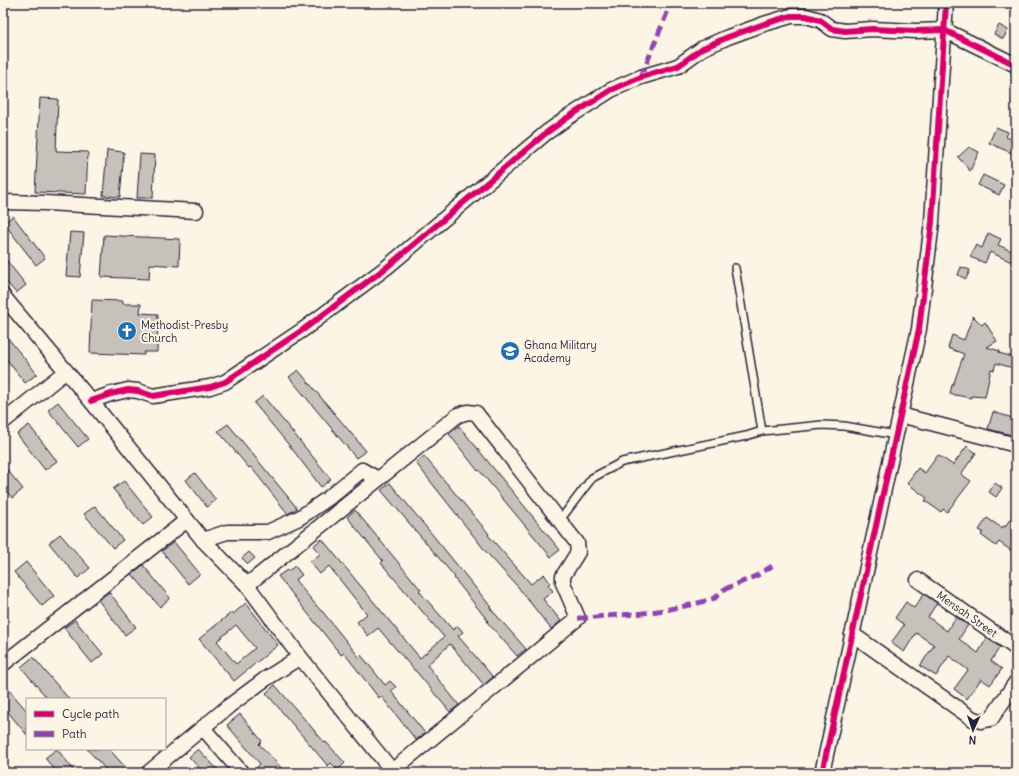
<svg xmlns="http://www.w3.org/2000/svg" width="1019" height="776" viewBox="0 0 1019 776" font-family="Delius,sans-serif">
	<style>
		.building { fill: #c6c1bb; stroke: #22223b; fill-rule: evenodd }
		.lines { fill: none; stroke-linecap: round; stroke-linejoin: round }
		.lane-casing { stroke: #22223b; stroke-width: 10 }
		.street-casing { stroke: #22223b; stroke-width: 17 }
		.lane { stroke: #fcf5e5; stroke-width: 7 }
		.street { stroke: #fcf5e5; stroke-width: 14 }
		.quiet { stroke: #8e44ad; stroke-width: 5; stroke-dasharray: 10 5; stroke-linecap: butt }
		.cycleway-casing { stroke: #fcf5e5; stroke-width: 8 }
		.cycleway { stroke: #d6006c; stroke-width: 6 }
		.labels { text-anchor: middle; stroke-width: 4; stroke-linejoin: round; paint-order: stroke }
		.poi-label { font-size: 11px; fill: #22223b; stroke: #fcf5e5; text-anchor: start }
		.street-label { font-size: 11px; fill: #22223b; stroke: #fcf5e5 }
	</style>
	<rect width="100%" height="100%" fill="#fcf5e5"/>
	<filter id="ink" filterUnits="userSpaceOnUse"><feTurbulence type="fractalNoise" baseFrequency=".025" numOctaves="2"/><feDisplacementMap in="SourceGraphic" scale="8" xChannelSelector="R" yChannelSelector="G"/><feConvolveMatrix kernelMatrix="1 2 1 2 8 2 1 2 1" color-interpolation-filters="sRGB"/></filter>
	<g filter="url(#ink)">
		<g class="building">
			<path d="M999 25 1008 30 1003 39 994 34Z"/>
			<path d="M40 98 58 99 56 151 88 152 86 194 35 192Z"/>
			<path d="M996 127 1008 132 1006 137 1016 141V155L989 143Z"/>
			<path d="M969 147 979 152 970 171 958 157Z"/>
			<path d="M107 150 124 152 120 197 103 196Z"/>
			<path d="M140 154 155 155 153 198H137Z"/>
			<path d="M983 175 1004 185 999 195 978 185Z"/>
			<path d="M13 216 45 258 36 265 4 223Z"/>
			<path d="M70 232 84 233 80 277 66 276Z"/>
			<path d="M988 233 1001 239 998 245 1016 253V264L990 252 985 263 970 257 976 245 982 248Z"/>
			<path d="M104 235 180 239 179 266 150 264 149 279 101 277Z"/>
			<path d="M3 256 26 285 16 293 3 278Z"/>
			<path d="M961 267 970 270 966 279 958 275Z"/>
			<path d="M92 300 123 301V304H141L140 313 158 314 157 352H144V355L90 353Z"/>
			<path d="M973 316 982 325 985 322 997 341 987 347 1000 351 999 353 1016 358V369L996 363 994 370 991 369 985 397 971 396V398L950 394 952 385H953L964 354 948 348 952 335 964 340Z"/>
			<path d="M3 332 37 374 25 383 3 355Z"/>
			<path d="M298 370 366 451 356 458 289 377Z"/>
			<path d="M263 396 331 479 321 487 293 450 254 403Z"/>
			<path d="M58 402 88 439 78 447 48 410Z"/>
			<path d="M993 412 1016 419V436L988 429Z"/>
			<path d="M228 424 297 508 288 514 251 467 249 468 218 431Z"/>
			<path d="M29 425 57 461 45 470 17 434Z"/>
			<path d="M459 426 560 550 551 557 479 470 478 471 449 434Z"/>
			<path d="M967 446 976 453 961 474 971 481 947 512 943 509 941 512 925 501 927 498 907 483 918 468 925 473 938 455 953 465Z"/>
			<path d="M424 456 489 534 488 535 531 584 544 574 550 583 548 585 553 591 543 599 561 621 551 629 518 587 487 553 416 463Z"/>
			<path d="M3 465 23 489 12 498 3 487Z"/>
			<path d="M195 473 216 500 207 507 186 480Z"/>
			<path d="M124 481 153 517 143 525 113 489Z"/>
			<path d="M390 483 453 560 491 607 490 608 526 649 517 656 487 622 488 621 454 578 455 577 381 490Z"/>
			<path d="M995 483 1002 488 996 497 989 492Z"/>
			<path d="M95 506 123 540 113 548 84 514Z"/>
			<path d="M355 510 421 590 419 591 453 630 458 626 463 632 458 636 493 677 484 685 450 644 427 665 459 705 450 712 415 670V671L378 628 368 636 357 622 367 614 329 566 320 574 310 562 320 554 313 546 322 539 420 658 444 637 381 563 383 561 347 517Z"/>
			<path d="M987 518 1002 528 1003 526 1005 527 1010 519 1016 523V554L999 542 996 546 981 535 983 532 979 530Z"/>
			<path d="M60 534 90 568 78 578 49 543Z"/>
			<path d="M174 542 200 574 188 584 162 551Z"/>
			<path d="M249 552 255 558 248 564 242 558Z"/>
			<path d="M26 562 54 596 42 606 14 572Z"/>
			<path d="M143 565 170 598 160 607 132 574Z"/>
			<path d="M295 566 302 575 295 580 321 611H322L359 657 361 655 385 685 390 681 396 687 391 691 425 733 416 740 381 696 379 698 344 653 341 655 278 576 287 570 288 571Z"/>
			<path d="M109 592 136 627 125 635 98 600Z"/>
			<path d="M924 594 937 603 928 617 947 631 956 617 968 625 959 639 978 653 987 638 1000 647 991 661 1002 669 990 685 981 679 967 699 954 689 968 670 949 656 936 676 920 666 934 645 916 633 904 652 891 643 904 625 895 618 906 602 914 608Z"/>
			<path d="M246 603 278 645 234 681 199 639 232 612 233 614ZM236 625 255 648 236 664 217 641Z"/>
			<path d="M75 620 103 654 92 663 64 628Z"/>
			<path d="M33 657 69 699H48L21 667Z"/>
			<path d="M3 683 27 711V735L3 706Z"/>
			<path d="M275 685 325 743 326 742 345 763 338 770 331 763 328 766 266 693Z"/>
			<path d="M240 714 262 741 259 744 286 773H261L256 768 260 764 227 725Z"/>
			<path d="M57 749 76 773H57L45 758Z"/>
			<path d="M87 749H109L127 769 122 773H109Z"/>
			<path d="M198 749 221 773H204L189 757Z"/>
		</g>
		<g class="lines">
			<defs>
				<g id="lane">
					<path d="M762 431 822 425 844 426 896 435"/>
					<path d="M560 520 592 478 622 462 746 436 762 431 735 268"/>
				</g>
				<g id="street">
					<path d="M3 202 45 203 196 211"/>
					<path d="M3 296 91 401 203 540 247 585 300 657 394 773"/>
					<path d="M91 401 111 394 128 390 138 391 153 396 210 387 225 382 304 329 387 267 546 133 567 118 611 90 641 77 678 66 703 48 728 37 764 24 791 16H806L820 20 832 29 845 31 872 29 916 31 944 30 1016 65"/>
					<path d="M900 415 1016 445"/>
					<path d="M3 422 66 371"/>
					<path d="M203 540 227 532H268L299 518 327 499 362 470 378 479"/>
					<path d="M918 580 1016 648"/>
					<path d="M247 585 458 415 468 412 476 413 577 543 578 552 563 576V583L578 618 392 771"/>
					<path d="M852 634 973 719 981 721 991 719 1016 682"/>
					<path d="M3 664 187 520"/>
					<path d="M203 728 242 773"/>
					<path d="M148 773 229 706 264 680 300 657"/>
					<path d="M822 773 919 329 932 222 946 3"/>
				</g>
			</defs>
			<use href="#lane" class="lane-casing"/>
			<use href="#street" class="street-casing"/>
			<use href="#lane" class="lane"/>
			<use href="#street" class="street"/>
			<g class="quiet">
				<path d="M641 77 671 3"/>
				<path d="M578 618H588L604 616 636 614 665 610 695 604 715 598 723 590 758 575 772 566"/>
			</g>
			<defs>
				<g id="cycleway">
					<path d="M91 401 111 394 128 390 138 391 153 396 210 387 225 382 304 329 387 267 546 133 567 118 611 90 641 77 678 66 703 48 728 37 764 24 791 16H806L820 20 832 29 845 31 872 29 916 31 944 30 1016 65"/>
					<path d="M822 773 919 329 932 222 946 3"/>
				</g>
			</defs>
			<use href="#cycleway" class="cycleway-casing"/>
			<use href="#cycleway" class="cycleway"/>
		</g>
	</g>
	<defs>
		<symbol id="church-disc" viewBox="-11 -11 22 22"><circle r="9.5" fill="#1f6fb2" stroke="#fcf5e5"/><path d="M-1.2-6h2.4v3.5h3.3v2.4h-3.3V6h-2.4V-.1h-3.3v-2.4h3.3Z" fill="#fff"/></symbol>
		<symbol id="school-disc" viewBox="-11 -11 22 22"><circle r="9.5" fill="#1f6fb2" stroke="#fcf5e5"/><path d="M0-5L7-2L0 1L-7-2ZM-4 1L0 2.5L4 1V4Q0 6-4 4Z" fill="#fff"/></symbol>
	</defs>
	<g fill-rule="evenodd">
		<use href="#church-disc" x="116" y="320" width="22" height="22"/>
		<use href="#school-disc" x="499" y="340" width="22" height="22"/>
	</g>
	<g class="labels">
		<g class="poi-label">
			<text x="141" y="329">Methodist-Presby<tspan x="141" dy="13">Church</tspan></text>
			<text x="524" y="349">Ghana Military<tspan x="524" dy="13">Academy</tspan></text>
		</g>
		<g class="street-label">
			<text transform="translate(967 614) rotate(35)" y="4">Mensah Street</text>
		</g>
	</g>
	<rect width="1019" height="776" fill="none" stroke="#fcf5e5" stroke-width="16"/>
	<rect x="8" y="8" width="1003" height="760" fill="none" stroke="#22223b" stroke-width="1.5" filter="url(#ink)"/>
	<rect x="26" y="698" width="140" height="52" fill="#fcf5e5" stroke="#a5a1a1"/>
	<rect x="34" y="711" width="20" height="6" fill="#d6006c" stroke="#a5a1a1"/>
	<text x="62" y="718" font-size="12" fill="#22223b">Cycle path</text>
	<rect x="34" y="731" width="20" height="6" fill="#8e44ad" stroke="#a5a1a1"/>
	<text x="62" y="738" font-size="12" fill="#22223b">Path</text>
	<g transform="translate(973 730) rotate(183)" stroke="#fcf5e5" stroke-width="3" paint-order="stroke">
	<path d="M0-3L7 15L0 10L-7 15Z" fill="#22223b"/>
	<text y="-6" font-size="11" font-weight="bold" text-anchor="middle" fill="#22223b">N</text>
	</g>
</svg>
